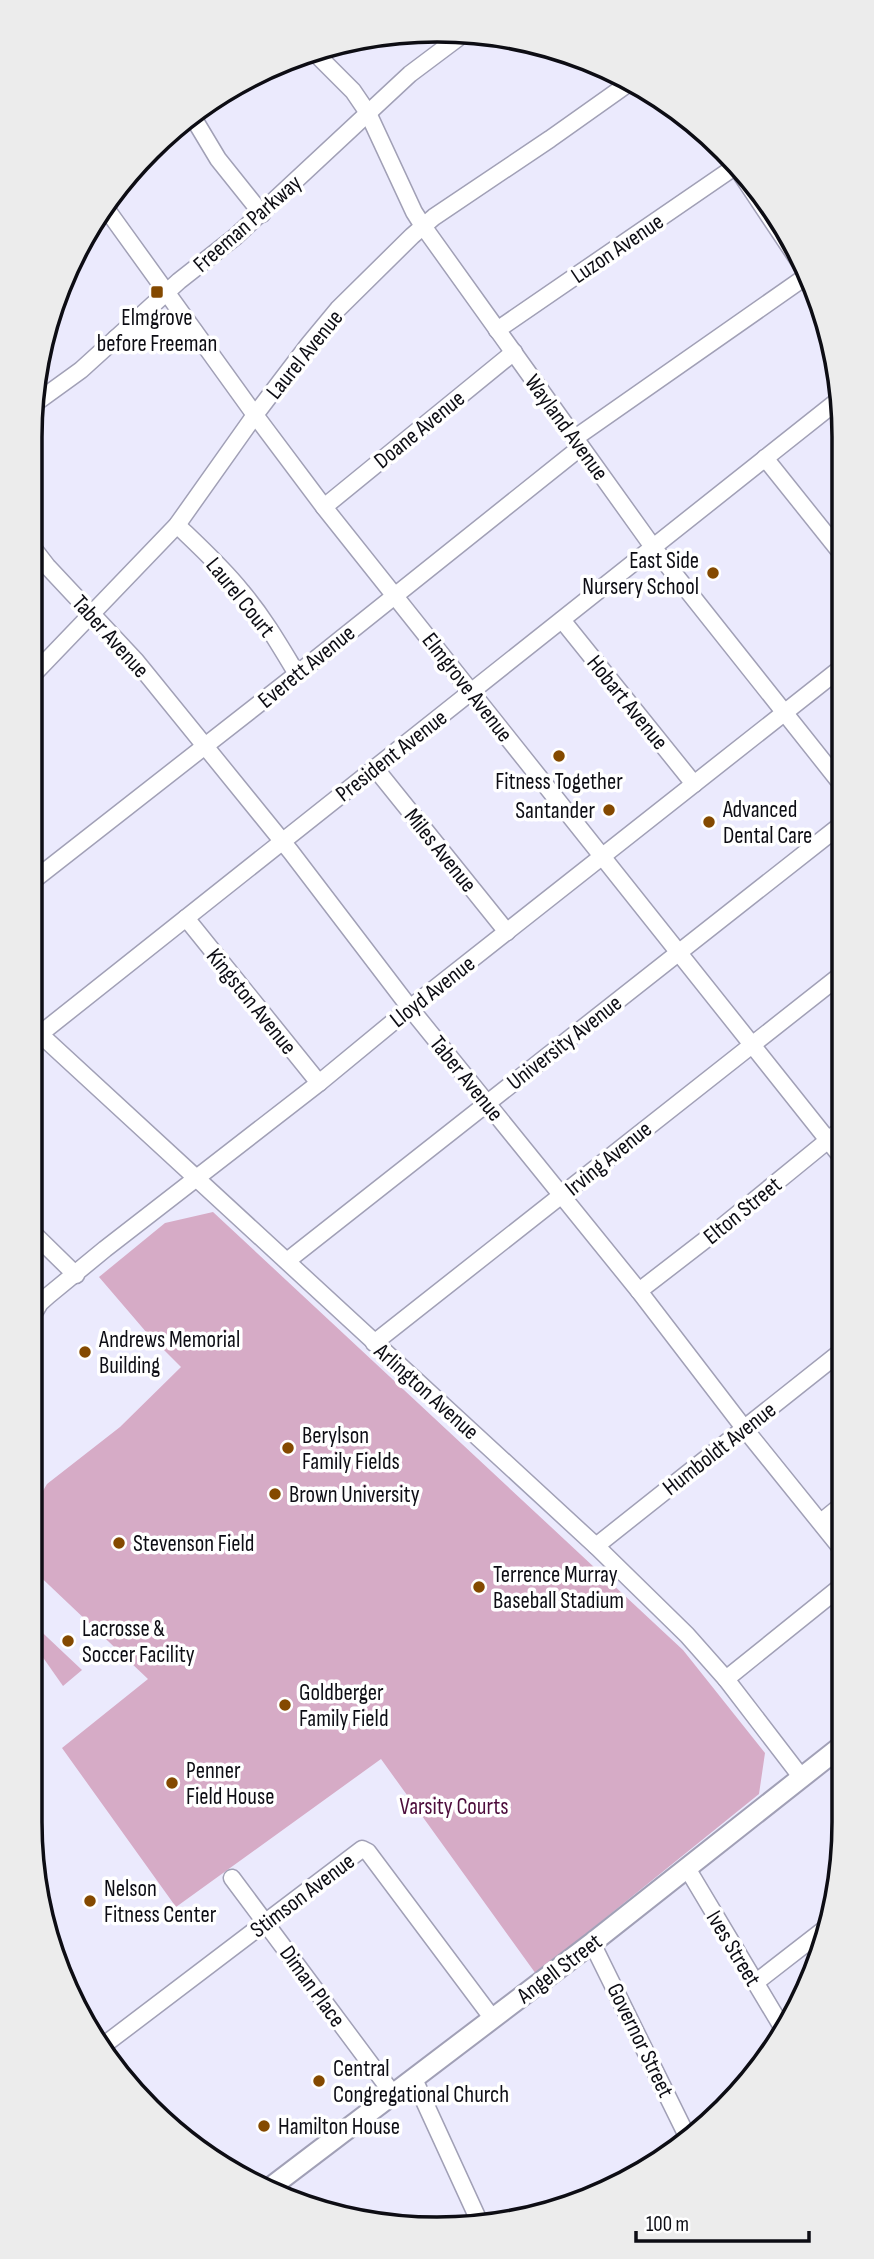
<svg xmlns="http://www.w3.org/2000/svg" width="874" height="2259" viewBox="0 0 874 2259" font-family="'Sofia Sans Condensed',sans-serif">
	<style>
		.green { fill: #d6abc6 }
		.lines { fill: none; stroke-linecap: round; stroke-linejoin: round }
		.minor-casing { stroke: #a1a0b6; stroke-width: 19 }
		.major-casing { stroke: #a1a0b6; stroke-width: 23 }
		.minor { stroke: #fff; stroke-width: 16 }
		.major { stroke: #fff; stroke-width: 19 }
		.poi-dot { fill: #844900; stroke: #fff; stroke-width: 2.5 }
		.labels { text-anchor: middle; stroke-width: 7; stroke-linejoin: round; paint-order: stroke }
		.street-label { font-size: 23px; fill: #0d0d14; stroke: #fff }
		.poi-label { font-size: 23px; fill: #0d0d14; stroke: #fff; text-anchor: start }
		.park-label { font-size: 23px; fill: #4d0d3c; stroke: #fff }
		.rim { fill: none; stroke: #0d0d14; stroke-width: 3.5 }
	</style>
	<rect width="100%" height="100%" fill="#ebeafd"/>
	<g class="green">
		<path d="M213 1212 683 1650 765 1753 759 1794 536 1974 381 1759 176 1907 62 1748 148 1679 30 1567V1513L47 1484 120 1427 181 1367 147 1333 99 1277 165 1223Z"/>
		<path d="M30 1621 82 1670 63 1686 30 1639Z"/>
	</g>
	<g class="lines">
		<defs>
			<g id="minor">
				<path d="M318 56 353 91 368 113 414 212 423 226 653 547 842 785"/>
				<path d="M194 119 218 159 262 214"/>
				<path d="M731 159 807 273"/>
				<path d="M105 207 255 415 324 507 843 1159"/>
				<path d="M497 330 736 166"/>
				<path d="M116 338 134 337 160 330 194 331"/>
				<path d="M34 404 81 370 179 281 235 237 410 74 458 38"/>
				<path d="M575 438 808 275"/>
				<path d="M765 458 841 553"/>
				<path d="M324 507 514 352"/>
				<path d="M177 525C200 547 223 568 242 592 264 618 280 646 297 674"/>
				<path d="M30 544 47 566 136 661 291 852 410 1008 639 1291 744 1428 844 1552"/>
				<path d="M562 620 694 784"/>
				<path d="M30 678 177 525 255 415 309 344 338 309 412 236 434 217 550 139 629 83"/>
				<path d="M375 768 507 932"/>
				<path d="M30 883 297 674 581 447"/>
				<path d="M186 918 319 1083"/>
				<path d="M30 1025 596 1546 687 1635 726 1679 802 1778"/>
				<path d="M40 1034 841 398"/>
				<path d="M30 1230 76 1275"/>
				<path d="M287 1261 842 824"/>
				<path d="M639 1291 718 1230 843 1128"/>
				<path d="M30 1320 40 1303 49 1295 105 1249 319 1083 410 1008 841 668"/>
				<path d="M374 1343 842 974"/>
				<path d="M821 1522 843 1504"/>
				<path d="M596 1546 843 1350"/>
				<path d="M726 1679 844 1584"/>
				<path d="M687 1868 782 2027"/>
				<path d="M232 1878 393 2094"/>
				<path d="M592 1943 688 2138"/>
				<path d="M755 1983 831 1924"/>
				<path d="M104 2045 362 1849 368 1852 493 2019"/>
				<path d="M414 2079 480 2223"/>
			</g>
			<path id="major" d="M271 2187 592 1943 844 1744"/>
		</defs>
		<use href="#minor" class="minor-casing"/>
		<use href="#major" class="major-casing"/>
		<use href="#minor" class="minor"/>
		<use href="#major" class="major"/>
	</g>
	<g class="poi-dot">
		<rect x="150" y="285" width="14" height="14" rx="3.5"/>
		<circle cx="713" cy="573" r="7"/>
		<circle cx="559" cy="756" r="7"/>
		<circle cx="609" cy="810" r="7"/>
		<circle cx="709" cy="822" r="7"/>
		<circle cx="85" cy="1352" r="7"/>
		<circle cx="288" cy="1448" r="7"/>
		<circle cx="275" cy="1494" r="7"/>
		<circle cx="119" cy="1543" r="7"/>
		<circle cx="479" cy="1587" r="7"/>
		<circle cx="68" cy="1641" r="7"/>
		<circle cx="285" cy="1705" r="7"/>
		<circle cx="172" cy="1783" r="7"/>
		<circle cx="90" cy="1901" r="7"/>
		<circle cx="319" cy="2081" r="7"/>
		<circle cx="264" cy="2126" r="7"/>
	</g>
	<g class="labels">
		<g class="street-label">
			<text transform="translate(247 223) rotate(-41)" y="8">Freeman Parkway</text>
			<text transform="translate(617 248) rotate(-34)" y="8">Luzon Avenue</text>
			<text transform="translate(304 354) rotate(-51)" y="8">Laurel Avenue</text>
			<text transform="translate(567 427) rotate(54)" y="8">Wayland Avenue</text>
			<text transform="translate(419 429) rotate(-39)" y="8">Doane Avenue</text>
			<text transform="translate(241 597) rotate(51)" y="8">Laurel Court</text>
			<text transform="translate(111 636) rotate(48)" y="8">Taber Avenue</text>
			<text transform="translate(306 666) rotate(-39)" y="8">Everett Avenue</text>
			<text transform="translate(468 687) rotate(52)" y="8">Elmgrove Avenue</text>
			<text transform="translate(628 702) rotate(51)" y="8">Hobart Avenue</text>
			<text transform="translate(391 755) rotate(-38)" y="8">President Avenue</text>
			<text transform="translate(441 850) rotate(51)" y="8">Miles Avenue</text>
			<text transform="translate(432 991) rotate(-38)" y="8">Lloyd Avenue</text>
			<text transform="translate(252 1001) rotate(51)" y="8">Kingston Avenue</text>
			<text transform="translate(564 1042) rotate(-38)" y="8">University Avenue</text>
			<text transform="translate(467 1078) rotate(51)" y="8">Taber Avenue</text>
			<text transform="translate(608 1158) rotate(-39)" y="8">Irving Avenue</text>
			<text transform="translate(742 1210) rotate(-39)" y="8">Elton Street</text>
			<text transform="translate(427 1391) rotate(42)" y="8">Arlington Avenue</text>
			<text transform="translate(719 1448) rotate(-38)" y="8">Humboldt Avenue</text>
			<text transform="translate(302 1895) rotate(-37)" y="8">Stimson Avenue</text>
			<text transform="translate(734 1948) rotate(59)" y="8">Ives Street</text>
			<text transform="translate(559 1968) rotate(-37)" y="8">Angell Street</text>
			<text transform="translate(313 1986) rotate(54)" y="8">Diman Place</text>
			<text transform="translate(641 2040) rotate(64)" y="8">Governor Street</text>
		</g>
		<g class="poi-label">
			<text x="157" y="325" text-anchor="middle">Elmgrove<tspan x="157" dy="26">before Freeman</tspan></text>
			<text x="699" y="568" text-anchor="end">East Side<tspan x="699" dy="26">Nursery School</tspan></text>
			<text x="559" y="789" text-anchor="middle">Fitness Together</text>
			<text x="723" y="817">Advanced<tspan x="723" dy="26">Dental Care</tspan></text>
			<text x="595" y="818" text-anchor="end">Santander</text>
			<text x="99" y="1347">Andrews Memorial<tspan x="99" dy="26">Building</tspan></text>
			<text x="302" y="1443">Berylson<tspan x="302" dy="26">Family Fields</tspan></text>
			<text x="289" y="1502">Brown University</text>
			<text x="133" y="1551">Stevenson Field</text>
			<text x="493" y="1582">Terrence Murray<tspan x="493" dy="26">Baseball Stadium</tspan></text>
			<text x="82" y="1636">Lacrosse &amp;<tspan x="82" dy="26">Soccer Facility</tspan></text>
			<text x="299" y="1700">Goldberger<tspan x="299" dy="26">Family Field</tspan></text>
			<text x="186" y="1778">Penner<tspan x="186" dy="26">Field House</tspan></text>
			<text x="104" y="1896">Nelson<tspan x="104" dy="26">Fitness Center</tspan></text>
			<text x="333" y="2076">Central<tspan x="333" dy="26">Congregational Church</tspan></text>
			<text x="278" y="2134">Hamilton House</text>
		</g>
		<g class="park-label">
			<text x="454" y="1814">Varsity Courts</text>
		</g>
	</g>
	<path d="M0 0H874V2259H0ZM437 42H437A395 395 0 0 1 832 437V1822A395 395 0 0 1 437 2217H437A395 395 0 0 1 42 1822V437A395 395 0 0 1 437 42Z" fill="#ececec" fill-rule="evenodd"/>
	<path class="rim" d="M437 42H437A395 395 0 0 1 832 437V1822A395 395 0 0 1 437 2217H437A395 395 0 0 1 42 1822V437A395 395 0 0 1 437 42Z"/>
	<path d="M636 2231v10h173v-10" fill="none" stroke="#0d0d14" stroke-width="3.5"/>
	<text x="646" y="2231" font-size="21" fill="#0d0d14" stroke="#ffffff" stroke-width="5" paint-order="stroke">100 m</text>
</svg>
